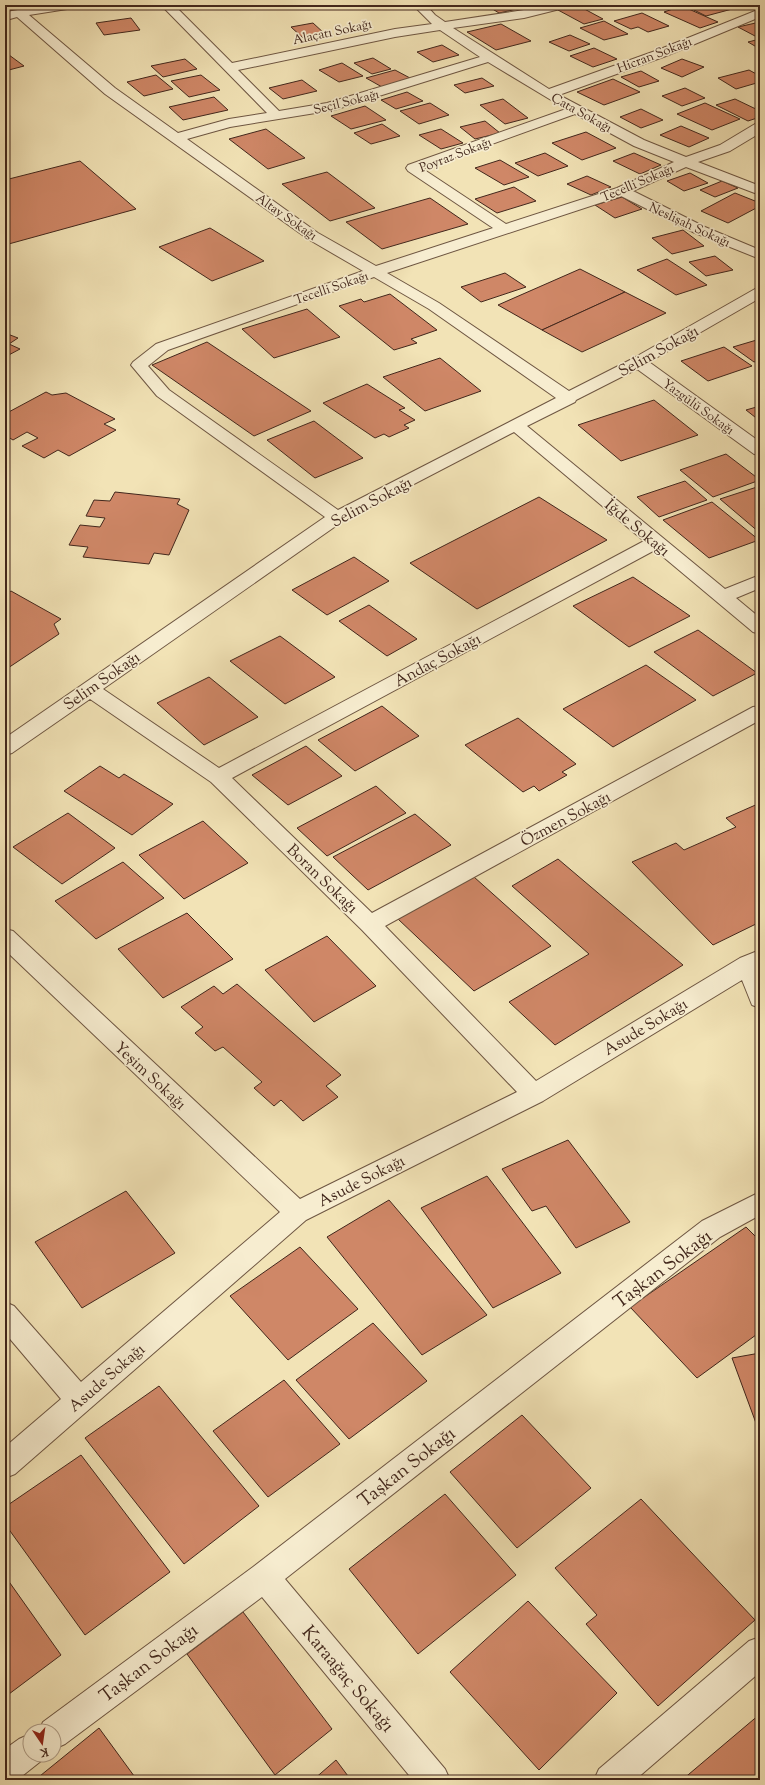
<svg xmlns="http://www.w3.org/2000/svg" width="765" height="1785" viewBox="0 0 765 1785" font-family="'Sorts Mill Goudy',serif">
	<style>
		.building { fill: #cf8767; stroke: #42271c }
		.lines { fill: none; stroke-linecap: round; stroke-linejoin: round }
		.minor-casing { stroke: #6e5642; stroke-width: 2 }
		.minor { fill: #f7edd0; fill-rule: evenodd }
		.labels { text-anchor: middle; stroke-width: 3.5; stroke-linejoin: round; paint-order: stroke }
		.far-street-label { font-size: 13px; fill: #42271c; stroke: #f7edd0 }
		.street-label { font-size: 16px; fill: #42271c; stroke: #f7edd0 }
		.near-street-label { font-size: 19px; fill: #42271c; stroke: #f7edd0 }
	</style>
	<rect width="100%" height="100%" fill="#f2e3b6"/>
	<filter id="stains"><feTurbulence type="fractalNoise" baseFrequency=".005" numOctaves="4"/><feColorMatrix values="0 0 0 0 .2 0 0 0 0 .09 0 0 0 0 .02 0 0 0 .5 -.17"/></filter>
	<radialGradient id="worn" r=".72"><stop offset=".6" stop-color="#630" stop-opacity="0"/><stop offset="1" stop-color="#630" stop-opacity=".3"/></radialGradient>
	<g class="building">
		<path d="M486 5H530L531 6 499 13Z"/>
		<path d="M574 5H577L603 19 584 24 558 10Z"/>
		<path d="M684 5H731L736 8 706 16Z"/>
		<path d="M682 6 718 22 700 28 664 12Z"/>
		<path d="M642 13 669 26 648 32 638 27 631 29 614 21Z"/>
		<path d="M131 18 140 30 104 35 96 23Z"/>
		<path d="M604 21 628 34 604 40 580 28Z"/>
		<path d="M760 22V35L755 36 738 27Z"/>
		<path d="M313 23 325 34 303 38 291 27Z"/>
		<path d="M501 24 531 41 496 50 467 32Z"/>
		<path d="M570 35 590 44 569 51 549 42Z"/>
		<path d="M760 39V49L748 42Z"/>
		<path d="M442 45 459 55 433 62 417 52Z"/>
		<path d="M594 48 617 59 593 67 570 56Z"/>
		<path d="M5 52 24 66 5 71Z"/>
		<path d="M373 58 391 69 372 74 354 63Z"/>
		<path d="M185 59 197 69 163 77 151 66Z"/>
		<path d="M682 59 704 67 682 77 661 68Z"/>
		<path d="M342 63 363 76 339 82 319 70Z"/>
		<path d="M395 70 410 78 382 87 366 78Z"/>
		<path d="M749 70 760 76V82L736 89 718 78Z"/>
		<path d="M641 71 659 81 639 87 621 77Z"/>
		<path d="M156 75 173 89 144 96 127 82Z"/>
		<path d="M201 75 220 90 189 97 171 81Z"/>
		<path d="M482 78 494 86 465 93 454 85Z"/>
		<path d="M613 79 640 92 604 105 577 92Z"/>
		<path d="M302 80 317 91 283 99 269 88Z"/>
		<path d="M685 88 705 98 682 106 662 96Z"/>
		<path d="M407 92 423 101 396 109 381 100Z"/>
		<path d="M214 97 228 110 183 120 169 107Z"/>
		<path d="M503 99 528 118 505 124 480 105Z"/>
		<path d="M735 99 760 111V117L748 121 716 105Z"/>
		<path d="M430 103 449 115 419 124 400 111Z"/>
		<path d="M705 103 740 119 712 130 677 114Z"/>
		<path d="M365 106 386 120 351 129 331 116Z"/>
		<path d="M641 109 663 120 641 128 620 117Z"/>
		<path d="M485 121 500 133 475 139 460 127Z"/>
		<path d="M382 124 400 136 371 144 354 133Z"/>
		<path d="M681 126 709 138 689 147 660 135Z"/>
		<path d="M266 129 305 158 268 169 229 139Z"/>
		<path d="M441 129 463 143 441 149 419 135Z"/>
		<path d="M586 132 616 148 582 160 552 143Z"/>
		<path d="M545 153 568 166 538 176 515 163Z"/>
		<path d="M634 153 661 165 640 174 613 161Z"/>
		<path d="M500 160 529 177 504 185 475 168Z"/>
		<path d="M80 161 136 209 5 245V180Z"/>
		<path d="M327 172 375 208 330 221 282 184Z"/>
		<path d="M690 173 708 183 684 191 667 181Z"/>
		<path d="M587 176 611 187 591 195 567 184Z"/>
		<path d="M722 181 738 188 715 197 700 190Z"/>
		<path d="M514 187 536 201 497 213 475 199Z"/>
		<path d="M735 193 760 203V206L728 223 701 211Z"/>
		<path d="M622 197 642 209 615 218 595 205Z"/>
		<path d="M430 198 468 224 382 249 346 222Z"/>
		<path d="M210 228 264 261 212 281 159 247Z"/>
		<path d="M683 230 704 246 672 254 652 238Z"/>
		<path d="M715 256 733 270 706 276 689 262Z"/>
		<path d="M667 259 707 285 676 295 637 270Z"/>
		<path d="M580 269 625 292 542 330 498 305Z"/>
		<path d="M505 273 526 287 481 302 461 287Z"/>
		<path d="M625 292 666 313 582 352 542 330Z"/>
		<path d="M390 294 437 330 411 339 417 343 394 350 339 306 361 299 364 302Z"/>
		<path d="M307 309 340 337 274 358 242 329Z"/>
		<path d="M5 333 18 338 9 344 20 349 5 357Z"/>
		<path d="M760 339V360L754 362 733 347Z"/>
		<path d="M207 342 311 411 254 436 152 365Z"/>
		<path d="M724 347 752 366 708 381 681 361Z"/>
		<path d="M440 358 481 391 425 411 383 377Z"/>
		<path d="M367 384 405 408 399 410 415 420 404 425 409 428 389 437 384 434 375 438 323 403Z"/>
		<path d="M46 392 52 395 66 393 115 419 104 424 116 430 69 456 58 450 44 458 22 446 38 438 27 432 13 440 5 435V424L7 423 5 422V414Z"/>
		<path d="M654 400 698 435 621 461 578 425Z"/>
		<path d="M760 406V421L746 410Z"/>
		<path d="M314 421 363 458 315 478 267 440Z"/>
		<path d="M726 454 760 480 713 497 680 470Z"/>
		<path d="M685 481 707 500 659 517 637 497Z"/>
		<path d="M760 486V533L720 499Z"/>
		<path d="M115 492 180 499 177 504 189 510 169 555 154 553 149 564 83 557 88 547 69 545 80 525 100 527 105 518 86 516 94 500 110 501Z"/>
		<path d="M539 497 607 540 477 609 410 563Z"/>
		<path d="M712 502 759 540 709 558 663 520Z"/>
		<path d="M354 557 389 581 327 615 292 590Z"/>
		<path d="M633 577 690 616 629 647 573 606Z"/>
		<path d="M11 591 61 619 54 624 59 634 5 670V595Z"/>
		<path d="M369 605 417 639 387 656 339 621Z"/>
		<path d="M698 630 757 673 713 696 654 652Z"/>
		<path d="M280 636 335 677 285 704 230 661Z"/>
		<path d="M646 665 696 700 613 747 563 709Z"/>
		<path d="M209 677 258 717 204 745 157 703Z"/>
		<path d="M382 706 419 736 355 771 318 740Z"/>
		<path d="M518 718 576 764 562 772 567 775 539 791 534 786 523 792 465 745Z"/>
		<path d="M306 746 342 776 288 805 252 775Z"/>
		<path d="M100 766 119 778 124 774 173 804 132 835 64 791Z"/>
		<path d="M376 786 406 813 327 856 297 828Z"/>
		<path d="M760 803V922L713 945 632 862 676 843 684 850 736 827 726 818Z"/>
		<path d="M68 813 115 848 62 884 13 847Z"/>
		<path d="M415 814 451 845 368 890 333 857Z"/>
		<path d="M203 821 248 863 184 899 139 855Z"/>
		<path d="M558 859 683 965 555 1045 509 1002 589 954 512 886Z"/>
		<path d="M123 862 164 898 96 939 55 901Z"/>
		<path d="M474 877 551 946 474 991 398 919Z"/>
		<path d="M187 913 233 959 163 998 118 949Z"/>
		<path d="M327 936 376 986 314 1022 265 970Z"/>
		<path d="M237 984 341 1075 326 1086 338 1097 303 1121 281 1100 274 1106 254 1088 262 1082 223 1047 215 1051 195 1033 203 1027 181 1007 214 986 223 994Z"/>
		<path d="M568 1140 630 1222 576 1248 546 1206 532 1211 502 1169Z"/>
		<path d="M487 1176 561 1273 493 1308 421 1208Z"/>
		<path d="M126 1191 175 1253 82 1308 35 1242Z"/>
		<path d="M389 1200 487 1315 422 1355 327 1237Z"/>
		<path d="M746 1227 760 1241V1332L697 1378 630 1307Z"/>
		<path d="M300 1247 358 1309 288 1360 230 1296Z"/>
		<path d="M373 1323 427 1381 349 1439 296 1380Z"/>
		<path d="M760 1353V1434L732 1358Z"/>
		<path d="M284 1380 340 1444 268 1497 213 1431Z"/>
		<path d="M159 1386 259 1506 184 1564 85 1438Z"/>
		<path d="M522 1415 591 1488 517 1548 450 1472Z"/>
		<path d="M81 1455 170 1572 85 1635 5 1524V1507Z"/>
		<path d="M445 1494 516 1575 418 1654 349 1569Z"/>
		<path d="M641 1499 755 1620 658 1706 586 1624 597 1615 555 1568Z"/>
		<path d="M5 1576 61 1655 5 1697Z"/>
		<path d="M528 1601 617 1693 539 1770 450 1672Z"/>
		<path d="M243 1612 332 1729 275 1775 187 1654Z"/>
		<path d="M760 1714V1780H682Z"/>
		<path d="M99 1728 137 1780H35Z"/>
		<path d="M336 1760 351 1780H313Z"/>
	</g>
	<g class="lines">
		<defs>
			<g id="minor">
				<path d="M47 5H73L71 8 67 9 29 15 115 88 178 133 229 119 267 113 161 5H174L232 63 395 29 432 24 413 5H426L435 15 445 22 524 10 546 5H566L564 8 524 18 453 28 549 89 658 50 760 9V17L666 56 559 95 644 140 686 157 720 145 755 124 760 123V133L730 151 698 162 760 186V195L686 167 633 191 705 227 760 250V259L695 233 621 196 387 273 439 303 569 391 632 359 755 289 760 287V298L649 362 760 442V455L754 454 637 369 576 400 575 402 527 426 725 589 760 575V588L736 598 760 618V634L753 632 655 550 232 778 372 913 753 707 760 706V720L385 926 536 1081 740 958 760 950V1008L752 1005 742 980 543 1101 306 1220 15 1474 5 1478V1447L61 1399 5 1333V1302L14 1306 81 1382 280 1212 5 950V929L13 931 300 1199 517 1092 362 930 211 782 90 699 12 753 5 755V738L325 517 157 396 131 365 133 362 156 344 363 271 308 239 105 94 17 17 10 19 5 16 6 12ZM440 30 480 57 327 103 279 111 238 70 395 37ZM488 62 566 109 408 165 406 168 408 171 493 228 376 266 318 233 187 139 230 127 334 110ZM575 114 634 146 674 162 617 188 506 224 423 169ZM374 277 429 309 556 398 338 510 169 390 148 366 168 350ZM514 432 644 541 219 768 103 689 343 521Z"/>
				<path d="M760 1192V1215L720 1237 285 1579 445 1769 450 1780H413L262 1597 65 1744 54 1749V1731H39L43 1722 253 1567 702 1221Z"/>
				<path d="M760 1637V1672L635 1780H594L599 1769 749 1641Z"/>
				<path d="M30 1734V1755H44L41 1761 17 1780H5V1749L19 1739Z"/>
			</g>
		</defs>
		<use href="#minor" class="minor-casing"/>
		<use href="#minor" class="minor"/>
	</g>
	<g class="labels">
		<g class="far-street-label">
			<text transform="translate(332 31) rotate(-12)" y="5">Alaçatı Sokağı</text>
			<text transform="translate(654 54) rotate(-21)" y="5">Hicran Sokağı</text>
			<text transform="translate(346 101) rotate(-14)" y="5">Seçil Sokağı</text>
			<text transform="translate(582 112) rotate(29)" y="5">Çata Sokağı</text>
			<text transform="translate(455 154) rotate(-21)" y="5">Poyraz Sokağı</text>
			<text transform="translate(637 182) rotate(-23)" y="5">Tecelli Sokağı</text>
			<text transform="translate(287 216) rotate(35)" y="5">Altay Sokağı</text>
			<text transform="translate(690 224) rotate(25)" y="5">Neslişah Sokağı</text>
			<text transform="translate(331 287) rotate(-19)" y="5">Tecelli Sokağı</text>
			<text transform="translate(699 406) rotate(36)" y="5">Yazgülü Sokağı</text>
		</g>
		<g class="street-label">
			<text transform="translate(658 350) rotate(-29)" y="6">Selim Sokağı</text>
			<text transform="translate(371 501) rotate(-28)" y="6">Selim Sokağı</text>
			<text transform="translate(638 527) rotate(40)" y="6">İğde Sokağı</text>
			<text transform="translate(437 659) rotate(-28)" y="6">Andaç Sokağı</text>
			<text transform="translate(101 680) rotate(-35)" y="6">Selim Sokağı</text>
			<text transform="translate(565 818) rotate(-28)" y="6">Özmen Sokağı</text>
			<text transform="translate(323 878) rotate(44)" y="6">Boran Sokağı</text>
			<text transform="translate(645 1026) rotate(-31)" y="6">Asude Sokağı</text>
			<text transform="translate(151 1075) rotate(43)" y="6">Yeşim Sokağı</text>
			<text transform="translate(361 1180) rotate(-27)" y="6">Asude Sokağı</text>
			<text transform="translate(106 1377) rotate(-41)" y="6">Asude Sokağı</text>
		</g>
		<g class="near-street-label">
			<text transform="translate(662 1268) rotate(-37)" y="7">Taşkan Sokağı</text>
			<text transform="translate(406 1466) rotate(-38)" y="7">Taşkan Sokağı</text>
			<text transform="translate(148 1662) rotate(-37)" y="7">Taşkan Sokağı</text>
			<text transform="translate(349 1678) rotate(50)" y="7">Karaağaç Sokağı</text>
		</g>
	</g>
	<rect width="765" height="1785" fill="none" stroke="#f2e3b6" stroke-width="20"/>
	<rect x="6" y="6" width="753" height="1773" fill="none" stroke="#42271c" stroke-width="2"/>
	<rect x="10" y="10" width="745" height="1765" fill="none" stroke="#42271c"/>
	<g transform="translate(42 1743) rotate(167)"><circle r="19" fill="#f7edd0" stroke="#af9e88"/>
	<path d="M0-3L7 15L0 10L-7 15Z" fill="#8f2418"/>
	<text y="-6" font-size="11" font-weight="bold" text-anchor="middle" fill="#42271c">K</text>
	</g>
	<rect width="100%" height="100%" filter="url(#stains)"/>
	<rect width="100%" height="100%" fill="url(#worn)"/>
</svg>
